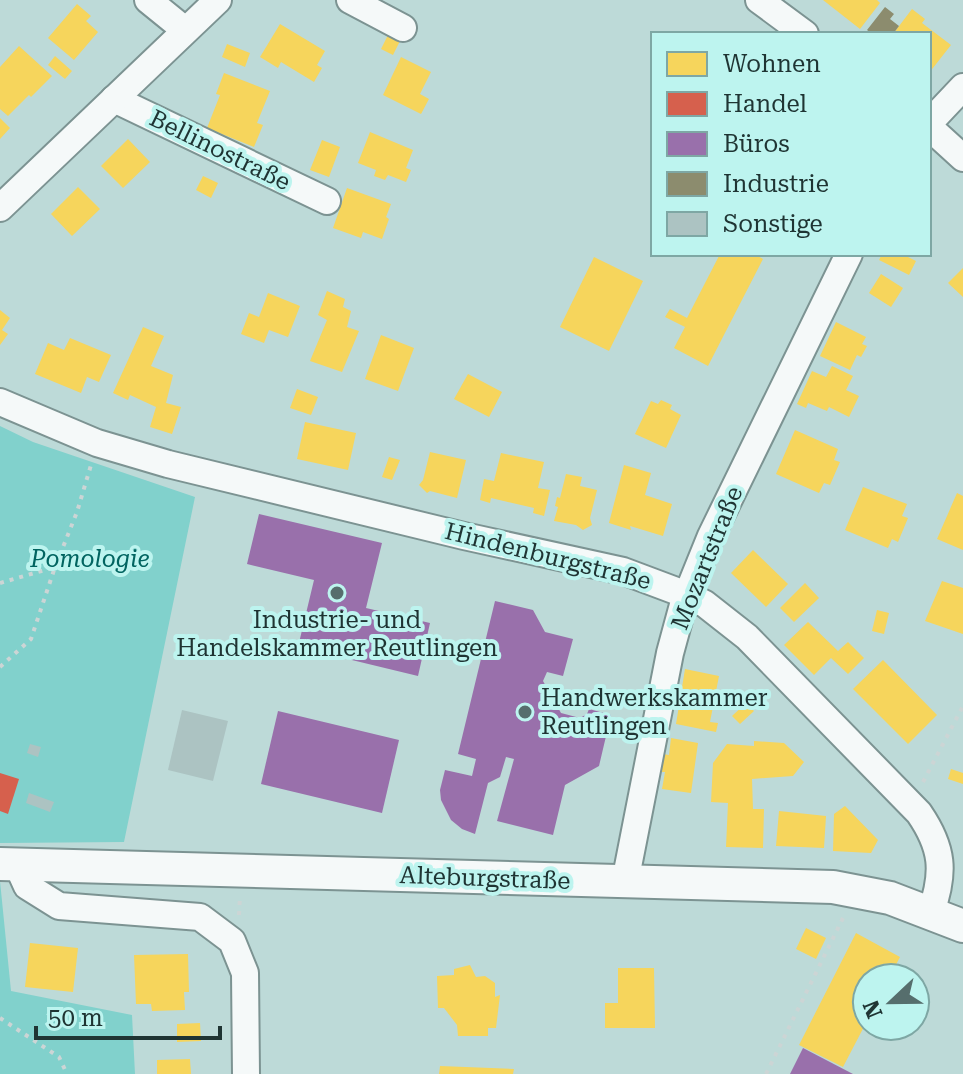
<svg xmlns="http://www.w3.org/2000/svg" width="963" height="1074" viewBox="0 0 963 1074" font-family="'Roboto Serif',serif">
	<style>
		.green { fill: #81d1cc }
		.homes { fill: #f6d55c }
		.shops { fill: #d6604d }
		.offices { fill: #9970ab }
		.industry { fill: #8c8c6e }
		.building { fill: #acc3c2 }
		.lines { fill: none; stroke-linecap: round; stroke-linejoin: round }
		.minor-casing { stroke: #7c9392; stroke-width: 30 }
		.major-casing { stroke: #7c9392; stroke-width: 36 }
		.path { stroke: #ccd5d5; stroke-width: 4; stroke-dasharray: 4 6; stroke-linecap: butt }
		.minor { stroke: #f5f9f9; stroke-width: 26 }
		.major { stroke: #f5f9f9; stroke-width: 32 }
		.poi-dot { fill: #566e6d; stroke: #bdf4ef; stroke-width: 3 }
		.labels { text-anchor: middle; stroke-width: 8; stroke-linejoin: round; paint-order: stroke }
		.street-label { font-size: 24px; fill: #1f3433; stroke: #bdf4ef }
		.park-label { font-size: 24px; font-style: italic; fill: #016460; stroke: #bdf4ef }
		.poi-label { font-size: 24px; fill: #1f3433; stroke: #bdf4ef }
	</style>
	<rect width="100%" height="100%" fill="#bddad8"/>
	<g class="green">
		<path d="M0 426 33 442 195 497 124 842 0 843Z"/>
		<path d="M0 881 11 991 132 1015 135 1074H0Z"/>
	</g>
	<g class="homes">
		<path d="M823 0H877L880 3 860 29Z"/>
		<path d="M77 4 91 16 86 21 98 32 74 60 48 38Z"/>
		<path d="M912 9 925 19 922 23 951 45 929 73V34H893Z"/>
		<path d="M280 24 325 51 317 65 322 68 314 82 281 62 278 68 260 57Z"/>
		<path d="M391 29 403 35 393 55 381 49Z"/>
		<path d="M227 44 250 53 245 67 222 57Z"/>
		<path d="M19 46 52 76 31 97 29 95 8 116 0 109V67Z"/>
		<path d="M55 56 72 71 65 79 48 65Z"/>
		<path d="M401 57 431 72 420 94 429 99 421 114 383 95Z"/>
		<path d="M224 73 270 91 257 123 263 125 254 147 207 128 220 95 216 94Z"/>
		<path d="M0 118 10 128 0 139Z"/>
		<path d="M370 132 413 150 406 168 411 170 406 182 388 175 385 180 374 176 376 170 358 163Z"/>
		<path d="M128 139 150 162 123 188 101 166Z"/>
		<path d="M322 140 340 147 329 177 310 170Z"/>
		<path d="M203 176 218 183 211 198 196 190Z"/>
		<path d="M78 187 100 209 72 236 51 214Z"/>
		<path d="M347 188 391 204 386 217 389 219 382 239 363 232 361 238 333 228Z"/>
		<path d="M720 254H754L763 259 708 366 674 348 685 327 665 317 670 309 687 318Z"/>
		<path d="M882 254H910L908 257 916 261 909 275 879 260Z"/>
		<path d="M594 257 643 281 609 351 560 327Z"/>
		<path d="M963 268V297L948 283Z"/>
		<path d="M881 274 903 288 891 307 869 293Z"/>
		<path d="M327 291 345 299 343 307 351 311 347 327 359 331 342 372 310 361 327 320 318 315Z"/>
		<path d="M268 293 300 306 288 337 269 330 264 343 241 334 249 313 259 317Z"/>
		<path d="M0 310 10 318 2 330 8 334 0 345Z"/>
		<path d="M836 322 866 337 862 344 867 346 861 357 857 355 850 370 820 356Z"/>
		<path d="M143 327 164 336 151 366 173 375 166 403 181 407 172 434 150 427 156 407 130 395 128 400 113 393Z"/>
		<path d="M381 335 414 348 398 391 365 379Z"/>
		<path d="M70 338 111 355 99 382 87 377 81 393 35 374 48 343 64 350Z"/>
		<path d="M832 366 853 376 846 390 859 396 849 417 829 407 827 411 808 403 806 408 797 404 812 371 826 377Z"/>
		<path d="M468 374 502 392 489 417 454 399Z"/>
		<path d="M297 389 318 397 311 415 290 408Z"/>
		<path d="M661 400 672 405 670 409 681 415 666 448 635 434 651 401 658 404Z"/>
		<path d="M305 422 356 433 348 470 297 459Z"/>
		<path d="M795 430 838 449 834 460 840 462 830 485 824 483 819 493 776 474Z"/>
		<path d="M430 452 466 460 457 498 430 491 427 493 419 485 423 480Z"/>
		<path d="M501 453 544 462 538 488 550 490 544 516 533 513 534 508 491 498 490 503 480 500 484 479 494 481Z"/>
		<path d="M389 457 400 460 392 480 382 477Z"/>
		<path d="M624 465 651 473 645 495 672 504 663 536 630 526 631 530 609 523Z"/>
		<path d="M566 474 582 477 580 486 597 490 590 518 592 525 583 530 576 525 554 521 558 507 555 506 557 497 560 498Z"/>
		<path d="M863 487 907 504 902 516 908 518 898 542 892 539 888 548 845 530Z"/>
		<path d="M957 493 963 496V550L937 539Z"/>
		<path d="M753 550 788 584 766 607 731 573Z"/>
		<path d="M942 581 963 588V634L925 621Z"/>
		<path d="M805 583 819 598 794 622 780 608Z"/>
		<path d="M877 610 889 613 884 634 872 631Z"/>
		<path d="M808 622 838 651 848 642 864 658 848 674 831 658 814 675 784 645Z"/>
		<path d="M883 660 937 715 908 744 853 689Z"/>
		<path d="M685 669 719 676 710 722 718 723 716 732 676 724Z"/>
		<path d="M746 703 754 711 740 724 732 716Z"/>
		<path d="M671 738 698 743 691 793 662 789 665 772H660L663 754 669 755Z"/>
		<path d="M754 741 784 743 804 762 793 776 752 779 753 809H764L763 848 726 847 728 803 711 802 713 763 727 744 754 746Z"/>
		<path d="M951 769 963 773V784L948 779Z"/>
		<path d="M845 806 878 840 871 853 833 851 834 814Z"/>
		<path d="M779 811 826 816 824 848 776 846Z"/>
		<path d="M806 928 826 938 816 959 796 949Z"/>
		<path d="M856 933 900 957 889 978H867V1021L843 1067 799 1045Z"/>
		<path d="M30 943 78 948 73 992 25 987Z"/>
		<path d="M188 954 189 992H184L185 1010 152 1011 151 1004H136L134 955Z"/>
		<path d="M470 965 476 977 485 976 495 983V997L500 995 496 1028H488V1036H458L457 1025 444 1008H438L437 976 454 975V969Z"/>
		<path d="M618 968H654L655 1028H605V1003H618Z"/>
		<path d="M200 1023 201 1041 177 1042V1024Z"/>
		<path d="M190 1059 191 1074H157V1060Z"/>
		<path d="M440 1066 514 1069 513 1074H439Z"/>
	</g>
	<path class="shops" d="M0 773 19 779 8 814 0 811Z"/>
	<g class="offices">
		<path d="M259 514 382 543 366 608 430 623 418 676 298 647 314 580 247 564Z"/>
		<path d="M495 601 533 610 545 632 573 639 563 676 547 672 543 681 561 713 580 718 587 714 589 709 611 715 599 766 565 785 553 835 497 821 514 759 506 757 500 777 488 783 475 834 462 829 451 820 441 800 440 790 445 770 472 776 476 759 458 754Z"/>
		<path d="M278 711 399 740 382 813 261 784Z"/>
		<path d="M803 1048 853 1074H790Z"/>
	</g>
	<path class="industry" d="M885 7 894 14 890 19 899 26 893 34H872L867 30Z"/>
	<g class="building">
		<path d="M182 710 228 721 213 781 168 770Z"/>
		<path d="M30 744 41 747 38 757 27 753Z"/>
		<path d="M29 793 54 802 50 812 26 803Z"/>
	</g>
	<g class="lines">
		<defs>
			<g id="minor">
				<path d="M148 0 185 30"/>
				<path d="M350 0 403 28"/>
				<path d="M759 0 805 34"/>
				<path d="M114 99 327 201"/>
				<path d="M929 123 963 87"/>
				<path d="M929 127 963 158"/>
				<path d="M0 208 218 0"/>
				<path d="M0 402 97 443 168 464 464 536 623 571 687 595 705 604 747 637 919 813C943 848 945 872 931 912"/>
				<path d="M17 864 27 886 59 906 200 917 232 941 245 973 246 1074"/>
				<path d="M625 882 670 653 683 605 711 536 849 254"/>
			</g>
			<path id="major" d="M0 864 833 887 890 898 963 926"/>
		</defs>
		<use href="#minor" class="minor-casing"/>
		<use href="#major" class="major-casing"/>
		<g class="path">
			<path d="M0 583 55 567 77 512 91 465"/>
			<path d="M0 667 31 639 55 567"/>
			<path d="M923 782 963 706"/>
			<path d="M239 915 240 896"/>
			<path d="M0 1018 59 1057 67 1074"/>
			<path d="M766 1074 843 918"/>
		</g>
		<use href="#minor" class="minor"/>
		<use href="#major" class="major"/>
	</g>
	<g class="poi-dot">
		<circle cx="337" cy="593" r="8"/>
		<circle cx="525" cy="712" r="8"/>
	</g>
	<g class="labels">
		<g class="street-label">
			<text transform="translate(220 150) rotate(26)" y="8">Bellinostraße</text>
			<text transform="translate(548 556) rotate(14)" y="8">Hindenburgstraße</text>
			<text transform="translate(707 558) rotate(-68)" y="8">Mozartstraße</text>
			<text transform="translate(485 878) rotate(2)" y="8">Alteburgstraße</text>
		</g>
		<g class="park-label">
			<text x="90" y="567">Pomologie</text>
		</g>
		<g class="poi-label">
			<text x="337" y="628">Industrie- und<tspan x="337" dy="28">Handelskammer Reutlingen</tspan></text>
			<text x="541" y="706" text-anchor="start">Handwerkskammer<tspan x="541" dy="28">Reutlingen</tspan></text>
		</g>
	</g>
	<rect x="651" y="32" width="280" height="224" fill="#bdf4ef" stroke="#7ea7a4" stroke-width="2"/>
	<rect x="667" y="52" width="40" height="24" fill="#f6d55c" stroke="#7ea7a4" stroke-width="2"/>
	<text x="723" y="72" font-size="24" fill="#1f3433">Wohnen</text>
	<rect x="667" y="92" width="40" height="24" fill="#d6604d" stroke="#7ea7a4" stroke-width="2"/>
	<text x="723" y="112" font-size="24" fill="#1f3433">Handel</text>
	<rect x="667" y="132" width="40" height="24" fill="#9970ab" stroke="#7ea7a4" stroke-width="2"/>
	<text x="723" y="152" font-size="24" fill="#1f3433">Büros</text>
	<rect x="667" y="172" width="40" height="24" fill="#8c8c6e" stroke="#7ea7a4" stroke-width="2"/>
	<text x="723" y="192" font-size="24" fill="#1f3433">Industrie</text>
	<rect x="667" y="212" width="40" height="24" fill="#acc3c2" stroke="#7ea7a4" stroke-width="2"/>
	<text x="723" y="232" font-size="24" fill="#1f3433">Sonstige</text>
	<g transform="translate(891 1002) rotate(248)"><circle r="38" fill="#bdf4ef" stroke="#7ea7a4" stroke-width="2"/>
	<path d="M0-6L14 30L0 20L-14 30Z" fill="#566e6d"/>
	<text y="-12" font-size="22" font-weight="bold" text-anchor="middle" fill="#1f3433">N</text>
	</g>
	<path d="M36 1026v12h184v-12" fill="none" stroke="#1f3433" stroke-width="4"/>
	<text x="48" y="1026" font-size="24" fill="#1f3433" stroke="#bdf4ef" stroke-width="6" paint-order="stroke">50 m</text>
</svg>
